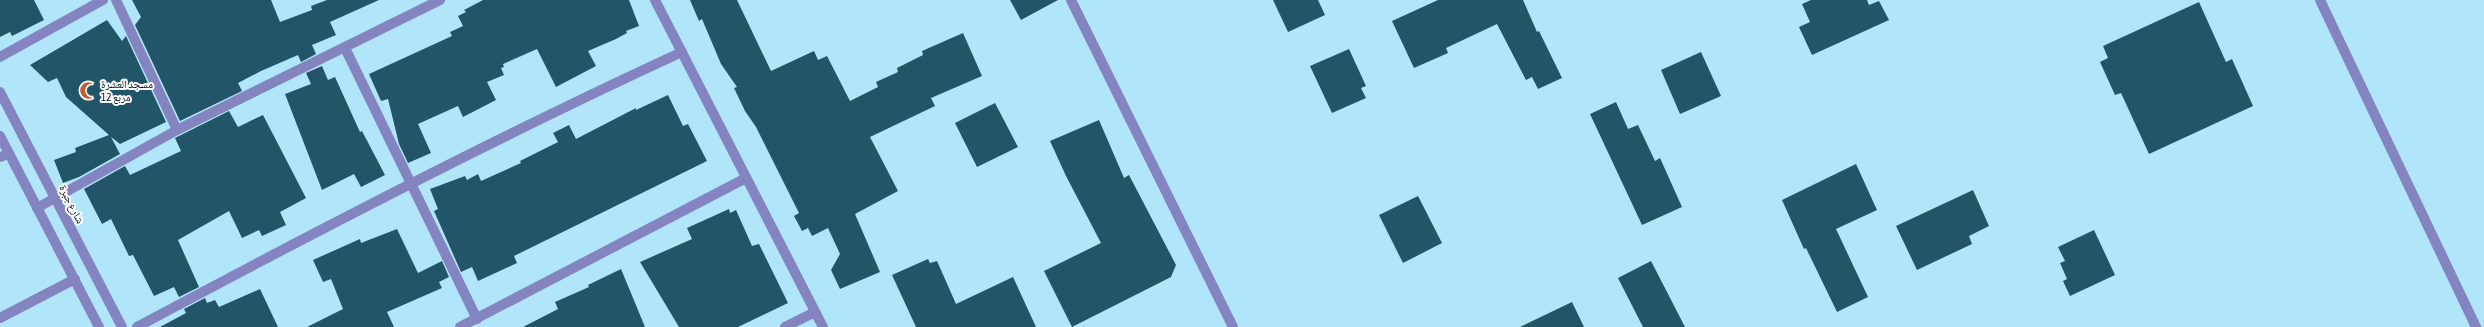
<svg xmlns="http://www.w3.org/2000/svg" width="2484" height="327" viewBox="0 0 2484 327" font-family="'Asap Condensed','Noto Naskh Arabic',sans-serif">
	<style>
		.building { fill: #225567 }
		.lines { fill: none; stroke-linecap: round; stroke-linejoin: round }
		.minor { stroke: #8484c0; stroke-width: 10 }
		.tertiary { stroke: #8484c0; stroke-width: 10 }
		.labels { text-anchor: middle; stroke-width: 4; stroke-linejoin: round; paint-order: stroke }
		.poi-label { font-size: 11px; fill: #01141b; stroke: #fdfdfd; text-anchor: start }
		.street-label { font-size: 11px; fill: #01141b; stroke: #fdfdfd }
	</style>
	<rect width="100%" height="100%" fill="#b1e6fa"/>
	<g class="building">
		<path d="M0 0H34L44 20 12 36 10 32 0 37Z"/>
		<path d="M132 0H271L280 22 312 10 311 6 327 0H379L330 22 336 35 312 45 316 54 301 62 298 55 261 71 238 83 242 91 180 121 135 25 141 17Z"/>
		<path d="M483 0H629L639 26 626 31 627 33 616 39 588 51 596 66 556 87 537 49 503 64 504 67 501 68 504 75 487 82 496 100 463 117 458 106 418 124 431 153 408 163 399 144 388 99 381 101 369 74 452 36 450 32 463 26 458 16 466 12 464 10Z"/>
		<path d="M690 0H737L771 71 814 51 818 60 827 56 850 101 878 87 876 82 898 72 897 68 923 55 922 51 963 33 982 76 931 98 935 106 870 137 898 191 855 214 880 272 840 289 831 270 840 254 828 228 812 236 808 228 802 231 794 216 799 213 756 127 745 111 734 88 737 87 721 64 702 19 699 21Z"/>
		<path d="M1010 0H1058L1021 20Z"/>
		<path d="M1273 0H1318L1325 15 1288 32Z"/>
		<path d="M1438 0H1523L1537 32 1539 31 1562 78 1538 89 1532 77 1526 80 1497 24 1446 48 1448 53 1414 68 1392 21Z"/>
		<path d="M1811 0H1867L1869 5 1879 1 1889 20 1812 55 1799 27 1810 22 1802 4Z"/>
		<path d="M2199 2 2226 62 2232 59 2253 106 2149 154 2121 93 2115 95 2100 62 2108 58 2103 46Z"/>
		<path d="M107 20 122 41 126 36 166 122 120 144 111 137 120 154 79 177 63 183 54 160 76 152 75 148 109 135 66 97 57 78 48 82 30 65Z"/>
		<path d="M1349 49 1366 86 1361 88 1366 98 1332 113 1310 66Z"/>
		<path d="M1701 52 1721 96 1680 114 1661 70Z"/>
		<path d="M322 66 328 80 335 77 360 132 362 131 385 175 361 187 354 174 322 190 285 94 311 84 306 73Z"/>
		<path d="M668 95 683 126 688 124 707 161 514 256 517 263 478 281 472 267 461 272 434 211 438 209 430 189 465 176 467 180 478 174 481 181 521 163 520 161 558 142 553 133 569 125 576 139 636 108V110Z"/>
		<path d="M1616 102 1628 129 1638 125 1655 161 1660 158 1682 207 1642 225 1590 114Z"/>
		<path d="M995 103 1018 147 977 167 955 123Z"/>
		<path d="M229 111 238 127 263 115 306 198 280 212 286 225 262 236 259 230 242 238 229 211 178 240 199 287 179 297 174 287 154 296 133 255 129 256 111 219 102 224 84 189 125 166 130 175 181 151 175 138Z"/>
		<path d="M1099 120 1124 178 1129 175 1176 265 1171 277 1072 327 1044 271 1101 243 1066 176 1050 141Z"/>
		<path d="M1856 164 1877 210 1836 229 1868 297 1837 312 1806 248 1804 249 1782 200Z"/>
		<path d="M1973 190 1989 226 1969 236 1972 244 1917 270 1896 226Z"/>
		<path d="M1418 196 1442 243 1403 263 1379 215Z"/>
		<path d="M729 209 730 213 736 210 752 246 759 244 788 303 738 327H679L640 262 692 239 687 228Z"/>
		<path d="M397 229 418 273 442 261 449 277 439 282 442 288 387 312 394 327H307L343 309 331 279 323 282 313 260 360 239 361 243Z"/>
		<path d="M2094 230 2115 275 2070 296 2063 281 2067 279 2060 263 2065 261 2058 247Z"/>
		<path d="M928 259 930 263 937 261 956 304 1013 277 1036 327H916L892 275Z"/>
		<path d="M1651 261 1685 327H1643L1618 278Z"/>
		<path d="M621 269 645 327H523L558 309 555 302 589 287 588 285Z"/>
		<path d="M260 289 278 327H160L186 313 184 309 205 298 207 303 215 300 219 307Z"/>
		<path d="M1572 302 1584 327H1520Z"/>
	</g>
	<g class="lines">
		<g class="minor">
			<path d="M116 0 177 130"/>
			<path d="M655 0 823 327"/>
			<path d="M1071 0 1233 327"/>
			<path d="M2320 0 2476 327"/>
			<path d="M345 48 477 319"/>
			<path d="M0 57 103 0"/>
			<path d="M0 157 9 154"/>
			<path d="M37 208 177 130 440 0"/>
			<path d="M0 318 75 279"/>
			<path d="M137 327C316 231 497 137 682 52"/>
			<path d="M460 327 746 178"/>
			<path d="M785 327 815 312"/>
		</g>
		<g class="tertiary">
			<path d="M0 92 122 327"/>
			<path d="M0 136 99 327"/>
		</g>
	</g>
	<defs>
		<symbol id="mosque-bare" viewBox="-9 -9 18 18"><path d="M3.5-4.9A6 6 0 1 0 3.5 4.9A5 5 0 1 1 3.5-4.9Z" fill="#c45e2f" stroke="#fdfdfd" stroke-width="2.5" paint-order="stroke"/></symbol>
	</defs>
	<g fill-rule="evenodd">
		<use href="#mosque-bare" x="76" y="78" width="25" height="25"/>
	</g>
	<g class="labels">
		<g class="poi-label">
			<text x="101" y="88">مسجد العشرة<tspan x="101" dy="13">مربع 12</tspan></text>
		</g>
		<g class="street-label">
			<text transform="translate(72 204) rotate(63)" y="4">شارع جبرة</text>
		</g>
	</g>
</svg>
